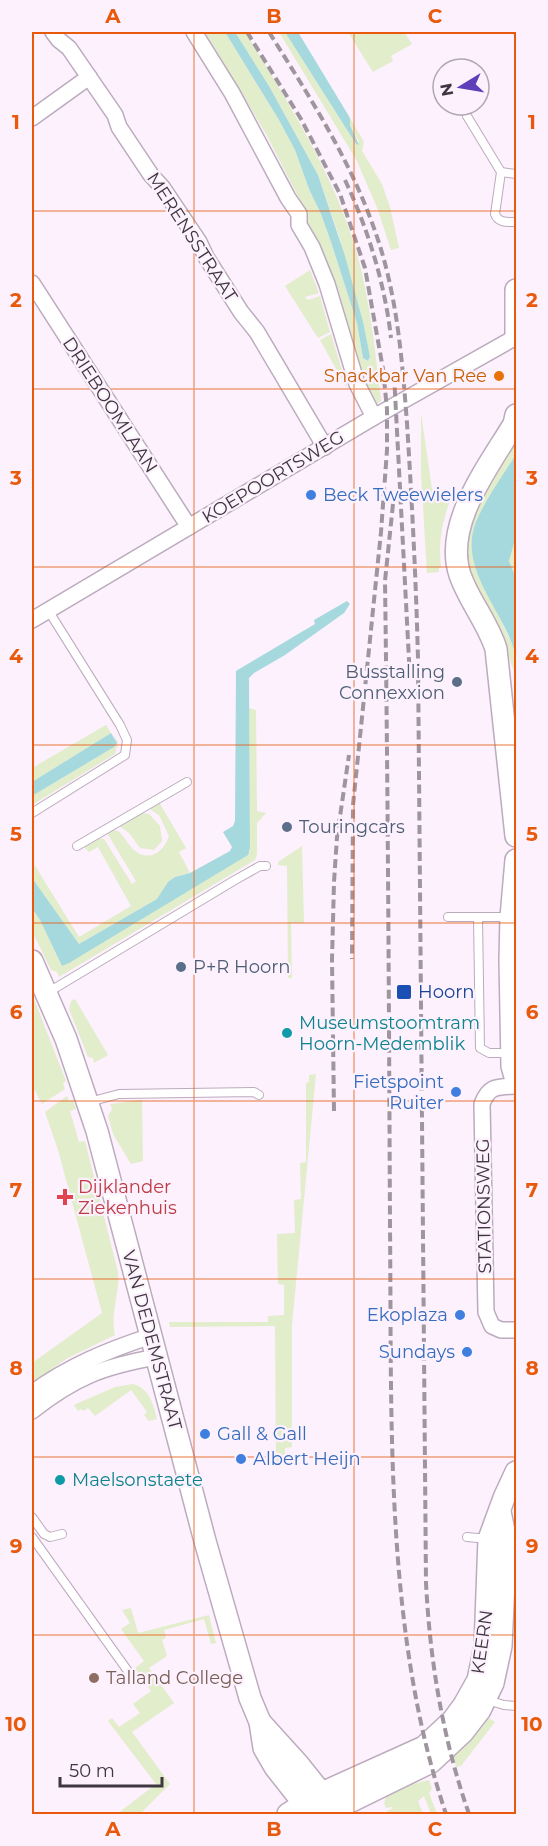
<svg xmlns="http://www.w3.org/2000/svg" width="548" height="1846" viewBox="0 0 548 1846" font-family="Montserrat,sans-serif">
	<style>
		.green { fill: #e2edcb }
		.water { fill: #a5d9de }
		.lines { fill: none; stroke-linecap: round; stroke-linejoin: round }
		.lane-casing { stroke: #bcabbe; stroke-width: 10 }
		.street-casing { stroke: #bcabbe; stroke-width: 18 }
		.secondary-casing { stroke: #bcabbe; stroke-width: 24 }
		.lane { stroke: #fff; stroke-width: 8 }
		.street { stroke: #fff; stroke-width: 15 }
		.secondary { stroke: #fff; stroke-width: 21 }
		.rail { stroke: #9e959f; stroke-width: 4; stroke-dasharray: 9 4.5; stroke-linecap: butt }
		.grid { fill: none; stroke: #e8590c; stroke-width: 1.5; stroke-opacity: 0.55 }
		.food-dot { fill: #e8710a; stroke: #fcf1fd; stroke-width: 2 }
		.shop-dot { fill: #3f7fe0; stroke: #fcf1fd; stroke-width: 2 }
		.service-dot { fill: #5c6f8a; stroke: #fcf1fd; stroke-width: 2 }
		.transit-dot { fill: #1a4fb4; stroke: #fcf1fd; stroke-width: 2 }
		.culture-dot { fill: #0f9aa8; stroke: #fcf1fd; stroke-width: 2 }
		.health-dot { fill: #e0444e; stroke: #fcf1fd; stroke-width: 2 }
		.education-dot { fill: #8d6e63; stroke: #fcf1fd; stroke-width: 2 }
		.labels { text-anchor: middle; stroke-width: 4.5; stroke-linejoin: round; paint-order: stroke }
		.street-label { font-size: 18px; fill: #3e373f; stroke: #fcf1fd }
		.food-label { font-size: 18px; fill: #c56008; stroke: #fcf1fd; text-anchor: end }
		.shop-label { font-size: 18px; fill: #366cbe; stroke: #fcf1fd; text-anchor: start }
		.service-label { font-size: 18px; fill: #4e5e75; stroke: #fcf1fd; text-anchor: start }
		.transit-label { font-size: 18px; fill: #164399; stroke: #fcf1fd; text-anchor: start }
		.culture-label { font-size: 18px; fill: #0d838f; stroke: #fcf1fd; text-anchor: start }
		.health-label { font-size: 18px; fill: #be3a42; stroke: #fcf1fd; text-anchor: start }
		.education-label { font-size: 18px; fill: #785e54; stroke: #fcf1fd; text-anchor: start }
		.neatline { fill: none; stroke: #e8590c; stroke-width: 2 }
		.grid-label { font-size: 20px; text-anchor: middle; font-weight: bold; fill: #e8590c }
	</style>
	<rect width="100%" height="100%" fill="#fcf1fd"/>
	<g class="green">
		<path d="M205 32H225L279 120 295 150 309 189 321 214 331 242 357 323 363 358 367 361 370 359 339 236 318 175 269 86 235 32H245C285 97 333 173 355 247 370 298 375 349 381 401L375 405 365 388 304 225 308 216 266 134Z"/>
		<path d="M279 32H285L356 144 359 142 350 125V118L364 142 362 151 382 184 390 207 399 248 391 250 378 210 357 161Z"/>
		<path d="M348 32H404L412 44 391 56 393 61 373 72Z"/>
		<path d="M310 270 319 293 305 297 308 300 320 296 330 332 318 338 285 286Z"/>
		<path d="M331 334 348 390 320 340Z"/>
		<path d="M421 413 432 489 450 501C442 522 438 544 441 567L439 568V572L427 573 421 474Z"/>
		<path d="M516 440V454L477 521 474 564 513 646 516 656V676L497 626 472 580 465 554 472 515Z"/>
		<path d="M516 536V578C507 562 507 554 516 536Z"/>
		<path d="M249 708 256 710 257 811 266 813 257 823V854L255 860 59 977 57 972 51 970 32 931V908L40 920 62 966 250 851Z"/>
		<path d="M106 725 111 733 32 782V768Z"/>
		<path d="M113 733 118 743 115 754 32 805V796L114 747 116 741Z"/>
		<path d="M159 802 186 848 179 852 190 873 175 877 157 899 79 944 32 878V861L79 937 131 906 98 847 89 852 84 847 99 838 104 839 132 884 136 881 107 833 114 830 118 831C124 836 126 841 131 847 145 863 163 855 169 836L159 815 151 810V808Z"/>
		<path d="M142 813 149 814 160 826 162 841 154 850 140 848 129 833 119 826Z"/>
		<path d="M302 846 304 923H291L292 978H288L287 866 278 865V862Z"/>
		<path d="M32 994 66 1081 63 1083 65 1089 42 1104 32 1085Z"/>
		<path d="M75 999 108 1055 94 1063 93 1058 88 1057 69 1009 71 1001Z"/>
		<path d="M316 1074 292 1325V1447L285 1448V1465H276L275 1326 170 1327 169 1322H268V1316L284 1315V1285L278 1284 277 1234 295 1233 294 1200 301 1199 300 1163 306 1162V1083L309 1082V1075Z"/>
		<path d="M67 1096 69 1101 73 1100 76 1109 70 1111 79 1142 85 1141 118 1272C120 1294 110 1312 115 1335L66 1359 32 1383V1363L102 1313 58 1150 45 1112Z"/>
		<path d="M142 1100 143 1161 131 1164 113 1134 108 1116 112 1109 110 1104Z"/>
		<path d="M133 1384C150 1389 153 1404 157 1419L149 1421 144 1415 147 1412 131 1390 95 1416 88 1408 83 1411 81 1409 78 1411 74 1405 115 1387Z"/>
		<path d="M131 1608 138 1633 209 1615 216 1643 211 1644 204 1619 164 1630 166 1638 162 1640 167 1656 149 1668 174 1703 132 1732 170 1784 140 1814H117L156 1784 108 1721 112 1718 119 1727 140 1713 133 1704 151 1691 135 1668 144 1661 121 1629 130 1623 122 1610Z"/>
		<path d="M489 1718 495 1722 461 1766 456 1767 453 1754 484 1719Z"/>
		<path d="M429 1780 432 1789 429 1793 437 1814H431L424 1796 418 1801 423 1814H388L387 1811 393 1808 392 1807 386 1808 384 1803 386 1797 413 1784Z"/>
	</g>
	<g class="water">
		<path d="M225 32H235L269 86 318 175 345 256 363 322 370 357 368 361 363 358 357 323 331 242 321 214 309 189 295 150 279 120Z"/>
		<path d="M285 32H298L350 118V125L359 145 356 144Z"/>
		<path d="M516 454V536L509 561 516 578V656C513 646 509 635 504 626 488 594 461 559 476 522 486 498 503 476 516 454Z"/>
		<path d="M347 601 350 604 344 613 285 655 254 673 249 678 250 848 248 855 69 963 62 966 40 920 32 908V878L79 944 157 899 168 882 175 877 190 873 230 851 232 847 223 832 233 826 235 821 236 671 315 624 314 620Z"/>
		<path d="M111 733 117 743 114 747 32 796V782Z"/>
	</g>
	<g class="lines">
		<defs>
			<g id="lane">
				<path d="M467 116 501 172 495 214C498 223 507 222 516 222"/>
				<path d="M501 172 516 174"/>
				<path d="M32 813 125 755 127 740 120 725 48 610"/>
				<path d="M77 846 187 782"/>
				<path d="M448 917H509"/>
				<path d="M478 917 480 1048 489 1053H511"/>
				<path d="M47 993 235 880 260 866H266"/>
				<path d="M89 1102 119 1094 254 1092 259 1095"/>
				<path d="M32 1517 44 1534 50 1537 62 1534"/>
				<path d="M32 1537 130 1674"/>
				<path d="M467 1537 489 1539"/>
				<path d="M487 1700 504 1705 516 1706"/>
			</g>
			<g id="street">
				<path d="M53 32 59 40 69 48 115 115 119 127 151 175 162 187 199 242 206 257 241 312 257 332 325 447"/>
				<path d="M194 32 232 93 288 198 299 214V225L312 247 327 284 357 384 374 417"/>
				<path d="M32 118 89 77"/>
				<path d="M32 283 189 527"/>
				<path d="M32 620 374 417 516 337"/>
				<path d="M516 1086C498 1087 489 1085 482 1104L486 1312 492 1326 501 1330H516"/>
				<path d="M32 1393C69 1366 108 1350 151 1336"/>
				<path d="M32 1411C75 1377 102 1367 156 1357"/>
			</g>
			<g id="secondary">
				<path d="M516 290V335"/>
				<path d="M516 415 514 424C489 466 443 524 460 575 469 601 488 623 496 649L516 836"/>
				<path d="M516 860 511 917 510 960 512 1066 516 1080"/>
				<path d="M32 961 66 1039 97 1131 205 1541 250 1698 260 1722 264 1748 275 1767 312 1814"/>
				<path d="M260 1722 298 1764 330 1804"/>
				<path d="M288 1814 322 1793 424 1747 453 1720 464 1705 478 1680 485 1647 489 1539 504 1498 516 1472"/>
				<path d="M325 1814 431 1762 463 1732 480 1710 493 1683 501 1646 506 1540 500 1512"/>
			</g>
		</defs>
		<use href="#lane" class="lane-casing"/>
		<use href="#street" class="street-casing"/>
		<use href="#secondary" class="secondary-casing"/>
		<use href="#lane" class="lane"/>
		<use href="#street" class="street"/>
		<use href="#secondary" class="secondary"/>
		<g class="rail">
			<path d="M247 32 301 119 340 194 365 268 383 369 387 409V450L381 532 353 805 352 959"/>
			<path d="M269 32C309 96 350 159 375 231 397 293 402 358 407 423 412 502 416 580 418 659L426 1583C430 1662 443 1740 469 1814"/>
			<path d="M345 180C368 229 385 284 391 338"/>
			<path d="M394 374 410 679"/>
			<path d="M393 504 385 581C388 797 389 1013 390 1228 392 1420 384 1631 446 1814"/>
			<path d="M334 1111 332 960 334 882 337 837 349 755"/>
		</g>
	</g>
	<path class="grid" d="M194 32V1814M354 32V1814M32 211H516M32 389H516M32 567H516M32 745H516M32 923H516M32 1101H516M32 1279H516M32 1457H516M32 1635H516"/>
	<circle class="food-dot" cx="499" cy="376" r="6"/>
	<g class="shop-dot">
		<circle cx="311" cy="495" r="6"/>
		<circle cx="456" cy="1092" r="6"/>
		<circle cx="460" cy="1315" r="6"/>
		<circle cx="467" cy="1352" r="6"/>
		<circle cx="205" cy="1434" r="6"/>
		<circle cx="241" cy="1459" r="6"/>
	</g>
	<g class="service-dot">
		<circle cx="457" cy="682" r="6"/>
		<circle cx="287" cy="827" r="6"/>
		<circle cx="181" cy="967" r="6"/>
	</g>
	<rect class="transit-dot" x="396" y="984" width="16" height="16" rx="3"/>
	<g class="culture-dot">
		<circle cx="287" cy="1033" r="6"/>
		<circle cx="60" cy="1480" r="6"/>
	</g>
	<path class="health-dot" d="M62 1188h6v6h6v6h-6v6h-6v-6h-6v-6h6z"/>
	<circle class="education-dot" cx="94" cy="1678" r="6"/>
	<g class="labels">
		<g class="street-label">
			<text transform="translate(192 237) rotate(57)" y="6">MERENSSTRAAT</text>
			<text transform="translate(110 405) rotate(57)" y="6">DRIEBOOMLAAN</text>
			<text transform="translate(273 477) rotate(-31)" y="6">KOEPOORTSWEG</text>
			<text transform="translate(484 1206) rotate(-91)" y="6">STATIONSWEG</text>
			<text transform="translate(152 1340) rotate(75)" y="6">VAN DEDEMSTRAAT</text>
			<text transform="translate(482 1642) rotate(-82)" y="6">KEERN</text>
		</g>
		<g class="food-label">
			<text x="487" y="382">Snackbar Van Ree</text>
		</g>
		<g class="shop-label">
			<text x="323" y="501">Beck Tweewielers</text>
			<text x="444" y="1088" text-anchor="end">Fietspoint<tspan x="444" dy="21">Ruiter</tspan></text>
			<text x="448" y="1321" text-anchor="end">Ekoplaza</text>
			<text x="455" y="1358" text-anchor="end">Sundays</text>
			<text x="217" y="1440">Gall &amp; Gall</text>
			<text x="253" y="1465">Albert Heijn</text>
		</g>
		<g class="service-label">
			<text x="445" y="678" text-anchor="end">Busstalling<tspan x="445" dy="21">Connexxion</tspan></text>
			<text x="299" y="833">Touringcars</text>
			<text x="193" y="973">P+R Hoorn</text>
		</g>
		<g class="transit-label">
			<text x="418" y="998">Hoorn</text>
		</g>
		<g class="culture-label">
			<text x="299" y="1029">Museumstoomtram<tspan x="299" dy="21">Hoorn-Medemblik</tspan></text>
			<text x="72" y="1486">Maelsonstaete</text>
		</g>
		<g class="health-label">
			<text x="78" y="1193">Dijklander<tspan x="78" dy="21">Ziekenhuis</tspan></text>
		</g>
		<g class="education-label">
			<text x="106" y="1684">Talland College</text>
		</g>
	</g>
	<rect width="548" height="1846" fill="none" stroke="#fcf1fd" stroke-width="66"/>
	<g transform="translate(461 87) rotate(259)"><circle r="28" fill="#fcf1fd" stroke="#b0a7b1" stroke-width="1.5"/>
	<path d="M0-4.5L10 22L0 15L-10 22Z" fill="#5f3fb8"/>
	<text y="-9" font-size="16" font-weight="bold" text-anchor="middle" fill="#3e373f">N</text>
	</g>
	<path d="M60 1777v9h102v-9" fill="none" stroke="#3e373f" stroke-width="3"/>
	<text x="69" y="1777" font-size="18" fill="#3e373f" stroke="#fcf1fd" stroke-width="4.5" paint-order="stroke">50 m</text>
	<rect x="33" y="33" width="482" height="1780" class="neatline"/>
	<g class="grid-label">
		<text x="113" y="23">A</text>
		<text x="274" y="23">B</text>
		<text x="435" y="23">C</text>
		<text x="16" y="129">1</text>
		<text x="532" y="129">1</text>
		<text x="16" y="307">2</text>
		<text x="532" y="307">2</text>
		<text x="16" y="485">3</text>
		<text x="532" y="485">3</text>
		<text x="16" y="663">4</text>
		<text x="532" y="663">4</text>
		<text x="16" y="841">5</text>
		<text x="532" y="841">5</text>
		<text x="16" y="1019">6</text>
		<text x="532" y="1019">6</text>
		<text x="16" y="1197">7</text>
		<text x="532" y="1197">7</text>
		<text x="16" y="1375">8</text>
		<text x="532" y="1375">8</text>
		<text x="16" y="1553">9</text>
		<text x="532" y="1553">9</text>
		<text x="16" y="1731">10</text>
		<text x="532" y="1731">10</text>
		<text x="113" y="1836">A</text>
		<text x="274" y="1836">B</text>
		<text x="435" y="1836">C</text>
	</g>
</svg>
